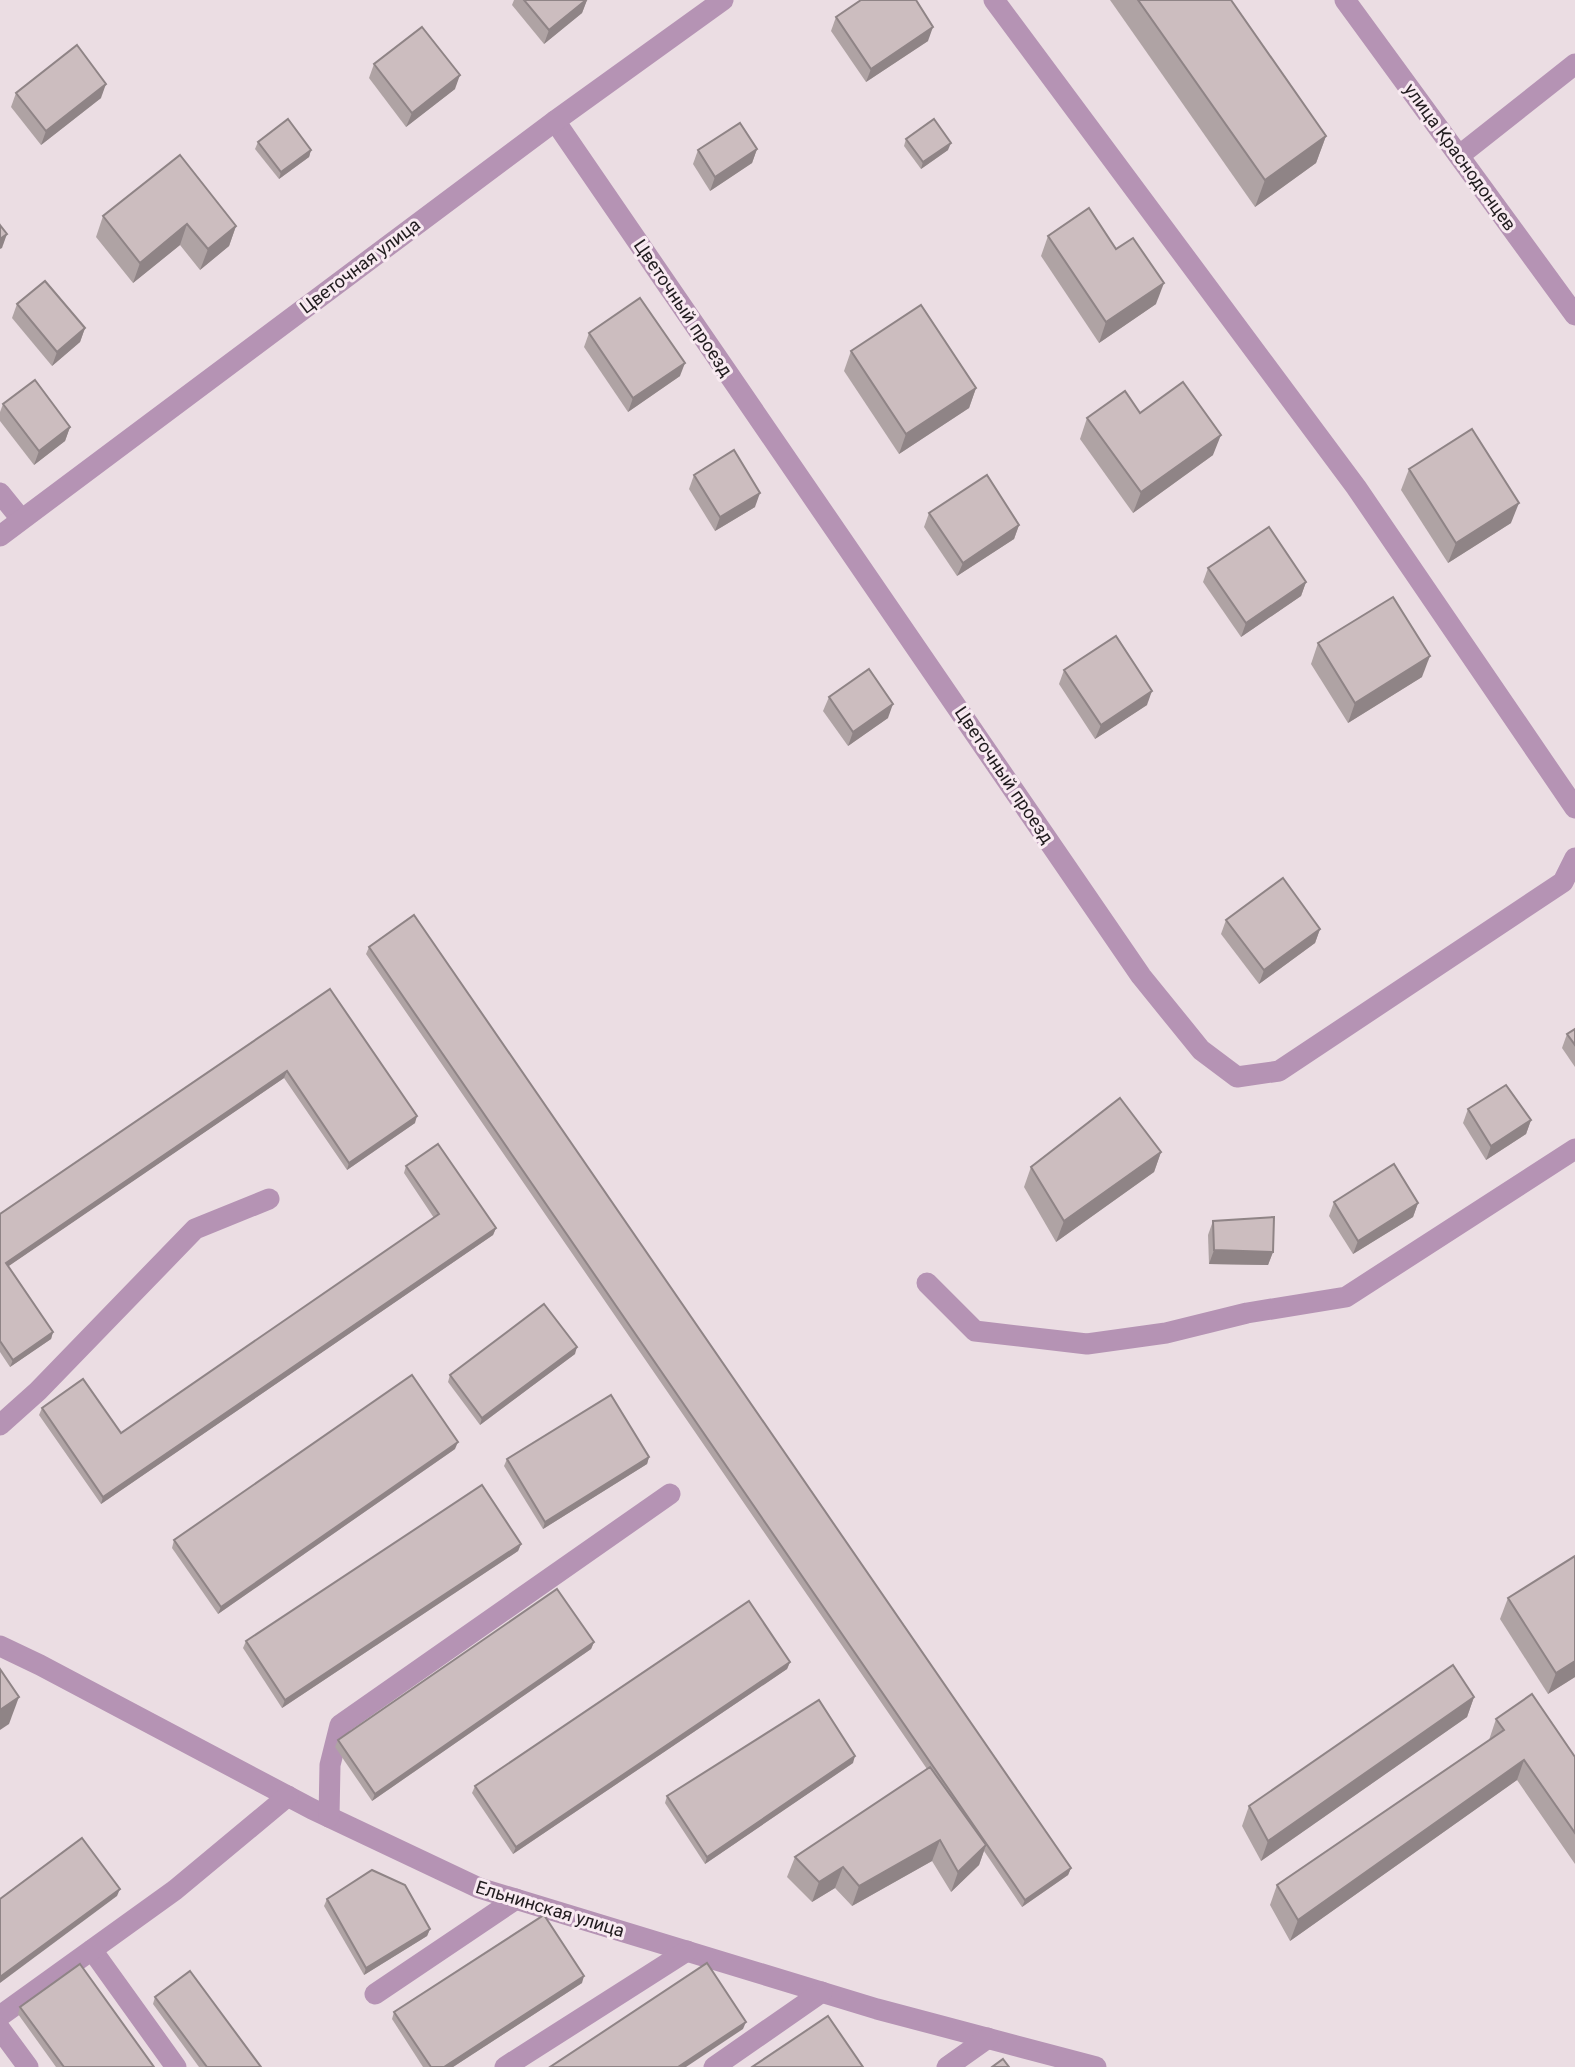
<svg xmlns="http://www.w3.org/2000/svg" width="1575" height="2067" viewBox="0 0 1575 2067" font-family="Roboto,sans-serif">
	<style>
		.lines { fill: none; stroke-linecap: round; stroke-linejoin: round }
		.minor { stroke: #b593b4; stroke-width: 21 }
		.wall { fill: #afa3a4 }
		.shaded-wall { fill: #8f8486 }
		.building { fill: #ccbdbf; stroke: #8f8486; stroke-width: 2 }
		.labels { text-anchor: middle; stroke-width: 6; stroke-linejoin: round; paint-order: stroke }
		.street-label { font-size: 18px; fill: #211c1f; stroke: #f8eaf1 }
	</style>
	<rect width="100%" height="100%" fill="#ebdde3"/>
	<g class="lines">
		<g class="minor">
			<path d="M994 0 1356 487 1575 808"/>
			<path d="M1345 0 1575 315"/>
			<path d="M555 121 1141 976 1201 1050 1237 1077 1279 1071 1563 882 1575 858"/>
			<path d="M1460 155 1575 64"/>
			<path d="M0 493 21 519"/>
			<path d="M0 536 555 121 723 0"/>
			<path d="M927 1283 975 1331 1087 1344 1166 1333 1247 1313 1346 1297 1575 1149"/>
			<path d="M0 1425 38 1391 195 1229 269 1199"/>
			<path d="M0 1646 40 1665 312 1809 479 1888 877 2009 1096 2067"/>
			<path d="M329 1817 330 1765 340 1725 670 1494"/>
			<path d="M92 1950 176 2067"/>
			<path d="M375 1994 516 1899"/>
			<path d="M0 2016 175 1890 288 1796"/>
			<path d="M0 2029 28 2067"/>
			<path d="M505 2067 687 1951"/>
			<path d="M714 2067 822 1992"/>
			<path d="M947 2067 988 2038"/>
		</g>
	</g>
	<g class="wall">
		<path d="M514 0H587L582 13 544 44 512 5Z"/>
		<path d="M1110 0H1231L1326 136 1316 163 1255 207Z"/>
		<path d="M836 17 928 41 866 82 831 31Z"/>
		<path d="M374 64 455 89 406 127 369 78Z"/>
		<path d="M16 93 101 98 41 145 11 107Z"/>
		<path d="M906 139 948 150 921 169 904 146Z"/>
		<path d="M258 142 311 150 309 157 279 179 255 149Z"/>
		<path d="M757 149 752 163 710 191 693 164 698 150Z"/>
		<path d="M103 216 236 226 229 246 200 270 180 245 133 283 96 237Z"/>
		<path d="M1048 236 1116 249 1156 304 1099 343 1041 256Z"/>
		<path d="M17 304 85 328 80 342 52 366 12 318Z"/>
		<path d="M589 333 680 376 628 412 584 347Z"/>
		<path d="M851 351 976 388 969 408 899 454 844 371Z"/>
		<path d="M3 404 70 427 65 441 34 465 0 421V412Z"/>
		<path d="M1140 413 1213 455 1133 513 1080 439 1087 418Z"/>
		<path d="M1409 469 1511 523 1448 563 1401 490Z"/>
		<path d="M694 475 755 507 715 531 689 489Z"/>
		<path d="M929 513 1019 525 1014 539 957 576 924 527Z"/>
		<path d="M1208 568 1306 582 1301 596 1241 637 1203 582Z"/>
		<path d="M1318 643 1422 677 1348 723 1311 664Z"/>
		<path d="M1064 670 1147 705 1095 739 1059 684Z"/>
		<path d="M829 697 888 718 848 746 823 711Z"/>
		<path d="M1226 920 1320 929 1315 943 1259 984 1221 934Z"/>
		<path d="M369 947 1071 1868 1068 1875 1022 1907 984 1851 979 1865 951 1892 932 1861 852 1906 835 1888 812 1902 787 1877 795 1857 927 1769 366 954Z"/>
		<path d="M330 989 415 1123 347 1170 284 1078 8 1266 53 1332 51 1339 10 1367 0 1352V1214Z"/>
		<path d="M1575 1029V1067L1562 1048 1567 1034Z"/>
		<path d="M1468 1109 1531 1120 1526 1134 1486 1160 1463 1123Z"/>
		<path d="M1161 1152 1154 1172 1056 1242 1024 1187 1031 1167Z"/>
		<path d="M406 1166 496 1228 493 1235 101 1504 39 1415 42 1408 121 1433 434 1218 404 1173Z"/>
		<path d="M1334 1202 1418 1203 1413 1217 1353 1254 1329 1216Z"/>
		<path d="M1213 1221 1273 1252 1268 1265 1209 1264 1208 1235Z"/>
		<path d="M575 1354 480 1425 448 1382 450 1375Z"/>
		<path d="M455 1449 218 1614 172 1548 174 1540Z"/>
		<path d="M649 1457 647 1464 543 1529 504 1466 507 1459Z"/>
		<path d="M521 1544 518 1551 282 1708 243 1648 246 1641Z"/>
		<path d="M1508 1598 1575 1677 1548 1694 1500 1619Z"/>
		<path d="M594 1642 591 1649 372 1801 335 1747 338 1740Z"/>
		<path d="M790 1662 787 1669 513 1854 472 1793 475 1786Z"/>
		<path d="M1474 1697 1467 1717 1261 1861 1242 1826 1249 1806Z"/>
		<path d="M1496 1719 1575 1757V1864L1517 1780 1290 1941 1270 1905 1277 1885 1489 1740Z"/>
		<path d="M853 1763 705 1864 665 1803 667 1796Z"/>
		<path d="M327 1899 430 1929 427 1936 364 1975 324 1906Z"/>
		<path d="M582 1983 453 2067H423L392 2019 394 2012Z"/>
		<path d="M155 1997 261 2067H199L153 2004Z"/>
		<path d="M20 2007 154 2067H56L18 2014Z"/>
	</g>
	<g class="shaded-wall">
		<path d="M587 0 582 13 544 44 549 30Z"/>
		<path d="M933 27 928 41 866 82 871 69Z"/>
		<path d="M460 75 455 89 406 127 412 113Z"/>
		<path d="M106 84 101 98 41 145 46 131Z"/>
		<path d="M1326 136 1316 163 1255 207 1265 180Z"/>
		<path d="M951 143 948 150 921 169 923 162Z"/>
		<path d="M757 149 752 163 710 191 715 177Z"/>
		<path d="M311 150 309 157 279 179 281 172Z"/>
		<path d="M187 224 180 245 133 283 140 263Z"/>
		<path d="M236 226 229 246 200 270 208 249Z"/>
		<path d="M7 234 2 248 0 249V239Z"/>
		<path d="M1164 283 1156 304 1099 343 1106 322Z"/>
		<path d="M85 328 80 342 52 366 57 352Z"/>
		<path d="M685 363 680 376 628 412 633 398Z"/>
		<path d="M976 388 969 408 899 454 906 434Z"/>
		<path d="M70 427 65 441 34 465 39 451Z"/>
		<path d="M1221 435 1213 455 1133 513 1141 492Z"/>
		<path d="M760 493 755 507 715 531 720 517Z"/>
		<path d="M1519 503 1511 523 1448 563 1456 543Z"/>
		<path d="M1019 525 1014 539 957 576 963 563Z"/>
		<path d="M1306 582 1301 596 1241 637 1246 623Z"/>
		<path d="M1430 656 1422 677 1348 723 1355 703Z"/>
		<path d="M1152 691 1147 705 1095 739 1101 725Z"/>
		<path d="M893 704 888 718 848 746 853 732Z"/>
		<path d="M1320 929 1315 943 1259 984 1264 970Z"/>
		<path d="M287 1071 284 1078 3 1270 6 1263Z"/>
		<path d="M417 1116 415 1123 347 1170 349 1163Z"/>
		<path d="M1531 1120 1526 1134 1486 1160 1491 1146Z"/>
		<path d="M1161 1152 1154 1172 1056 1242 1064 1221Z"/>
		<path d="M1418 1203 1413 1217 1353 1254 1358 1241Z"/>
		<path d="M496 1228 493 1235 101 1504 103 1497Z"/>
		<path d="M1214 1250 1273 1252 1268 1265 1209 1264Z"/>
		<path d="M53 1332 51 1339 10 1367 13 1360Z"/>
		<path d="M577 1347 575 1354 480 1425 482 1418Z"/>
		<path d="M458 1442 455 1449 218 1614 221 1607Z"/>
		<path d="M649 1457 647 1464 543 1529 545 1522Z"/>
		<path d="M521 1544 518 1551 282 1708 285 1700Z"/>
		<path d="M594 1642 591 1649 372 1801 375 1794Z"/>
		<path d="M1575 1661V1677L1548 1694 1556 1673Z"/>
		<path d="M790 1662 787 1669 513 1854 516 1847Z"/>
		<path d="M19 1697 9 1724 0 1730V1710Z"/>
		<path d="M1474 1697 1467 1717 1261 1861 1268 1841Z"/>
		<path d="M855 1756 853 1763 705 1864 707 1857Z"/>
		<path d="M1524 1760 1517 1780 1290 1941 1298 1920Z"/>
		<path d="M940 1840 932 1861 852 1906 859 1886Z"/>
		<path d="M986 1845 979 1865 951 1892 958 1872Z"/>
		<path d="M843 1867 835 1888 812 1902 819 1882Z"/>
		<path d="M1071 1868 1068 1875 1022 1907 1025 1900Z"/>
		<path d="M120 1889 117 1896 0 1983V1977Z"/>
		<path d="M430 1929 427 1936 364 1975 366 1968Z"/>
		<path d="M584 1976 582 1983 453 2067H444Z"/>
		<path d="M746 2022 743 2029 686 2067H678Z"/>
	</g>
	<g class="building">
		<path d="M524 0H586L549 30Z"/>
		<path d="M861 0H916L933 27 871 69 836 17Z"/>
		<path d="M1138 0H1231L1326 136 1265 180Z"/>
		<path d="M422 27 460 75 412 113 374 64Z"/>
		<path d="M77 45 106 84 46 131 16 93Z"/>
		<path d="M288 119 311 150 281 172 258 142Z"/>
		<path d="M934 119 951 143 923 162 906 139Z"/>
		<path d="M740 123 757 149 715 177 698 150Z"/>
		<path d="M180 155 236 226 208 249 187 224 140 263 103 216Z"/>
		<path d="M1089 208 1116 249 1133 238 1164 283 1106 322 1048 236Z"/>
		<path d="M0 225 7 234 0 239Z"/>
		<path d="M45 281 85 328 57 352 17 304Z"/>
		<path d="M640 298 685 363 633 398 589 333Z"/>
		<path d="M921 305 976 388 906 434 851 351Z"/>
		<path d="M35 380 70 427 39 451 3 404Z"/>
		<path d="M1183 382 1221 435 1141 492 1087 418 1125 391 1140 413Z"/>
		<path d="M1472 429 1519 503 1456 543 1409 469Z"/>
		<path d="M734 450 760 493 720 517 694 475Z"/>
		<path d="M987 475 1019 525 963 563 929 513Z"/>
		<path d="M1269 527 1306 582 1246 623 1208 568Z"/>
		<path d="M1393 597 1430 656 1355 703 1318 643Z"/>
		<path d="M1116 636 1152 691 1101 725 1064 670Z"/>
		<path d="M869 669 893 704 853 732 829 697Z"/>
		<path d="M1283 878 1320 929 1264 970 1226 920Z"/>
		<path d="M414 915 1071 1868 1025 1900 369 947Z"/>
		<path d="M330 989 417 1116 349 1163 287 1071 6 1263 53 1332 13 1360 0 1341V1214Z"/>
		<path d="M1575 1029V1045L1567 1034Z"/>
		<path d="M1506 1085 1531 1120 1491 1146 1468 1109Z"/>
		<path d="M1120 1098 1161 1152 1064 1221 1031 1167Z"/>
		<path d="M438 1144 496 1228 103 1497 42 1408 83 1379 121 1433 439 1214 406 1166Z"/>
		<path d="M1394 1164 1418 1203 1358 1241 1334 1202Z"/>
		<path d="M1274 1217 1273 1252 1214 1250 1213 1221Z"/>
		<path d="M544 1304 577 1347 482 1418 450 1375Z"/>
		<path d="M412 1375 458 1442 221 1607 174 1540Z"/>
		<path d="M611 1395 649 1457 545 1522 507 1459Z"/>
		<path d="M482 1485 521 1544 285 1700 246 1641Z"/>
		<path d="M1575 1556V1661L1556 1673 1508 1598Z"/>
		<path d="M557 1589 594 1642 375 1794 338 1740Z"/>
		<path d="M749 1601 790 1662 516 1847 475 1786Z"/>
		<path d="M1453 1665 1474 1697 1268 1841 1249 1806Z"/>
		<path d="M0 1669 19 1697 0 1710Z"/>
		<path d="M1532 1694 1575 1757V1833L1524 1760 1298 1920 1277 1885 1504 1730 1496 1719Z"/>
		<path d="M819 1700 855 1756 707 1857 667 1796Z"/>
		<path d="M930 1767 986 1845 958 1872 940 1840 859 1886 843 1867 819 1882 795 1857Z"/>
		<path d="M82 1838 120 1889 0 1977V1899Z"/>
		<path d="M372 1870 405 1885 430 1929 366 1968 327 1899Z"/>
		<path d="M544 1915 584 1976 444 2067H431L394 2012Z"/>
		<path d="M707 1963 746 2022 678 2067H550Z"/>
		<path d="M80 1964 154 2067H64L20 2007Z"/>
		<path d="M190 1971 261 2067H207L155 1997Z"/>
		<path d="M828 2016 863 2067H752Z"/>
		<path d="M1003 2059 1009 2067H992Z"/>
	</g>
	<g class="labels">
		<g class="street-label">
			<text transform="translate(1460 157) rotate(54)" y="6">улица Краснодонцев</text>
			<text transform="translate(360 266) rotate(-37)" y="6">Цветочная улица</text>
			<text transform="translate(683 308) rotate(56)" y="6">Цветочный проезд</text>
			<text transform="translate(1004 775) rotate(56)" y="6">Цветочный проезд</text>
			<text transform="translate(550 1909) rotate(17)" y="6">Ельнинская улица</text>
		</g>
	</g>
</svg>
